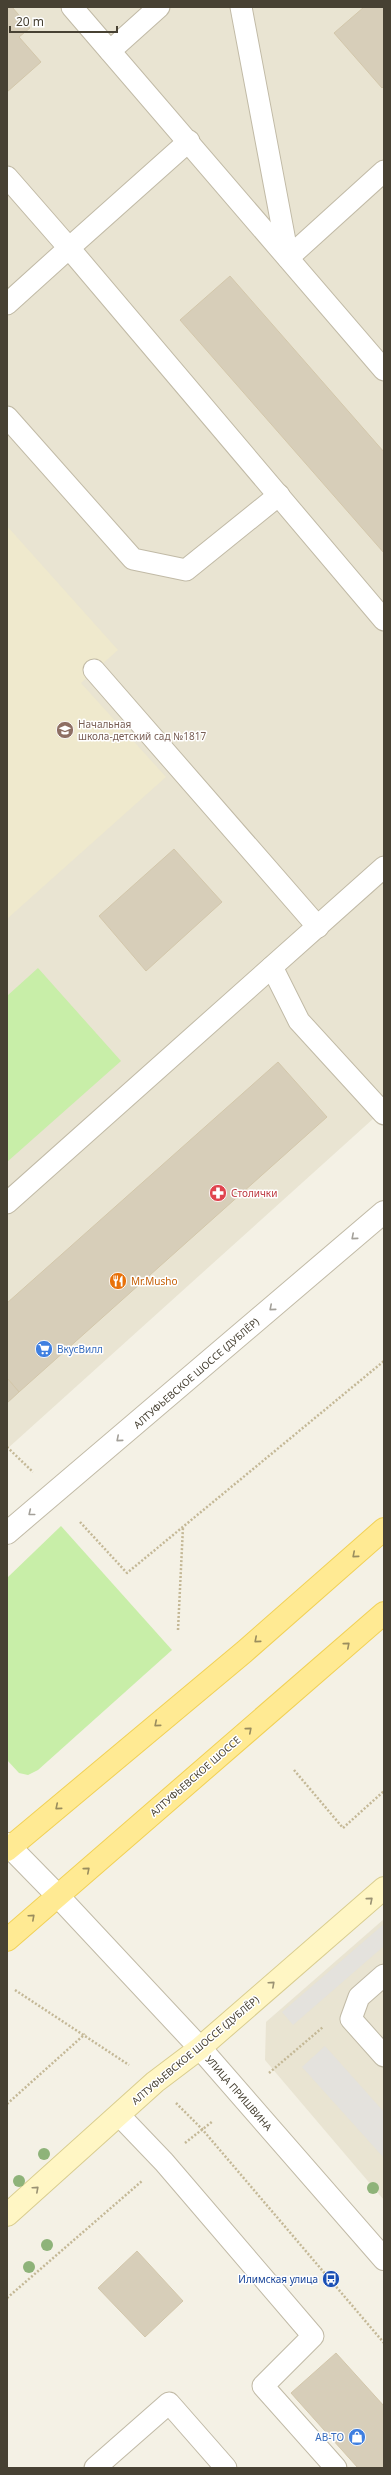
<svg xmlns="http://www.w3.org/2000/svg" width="391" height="2475" viewBox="0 0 391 2475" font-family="'Noto Sans',sans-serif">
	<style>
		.residential { fill: #e9e4d2 }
		.education { fill: #efe9cd }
		.green { fill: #c8eea8 }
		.parking { fill: #e4e2dd }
		.building { fill: #d7ceb9; stroke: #d3c7ab }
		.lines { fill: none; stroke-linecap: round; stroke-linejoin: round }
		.service-casing { stroke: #c1baa6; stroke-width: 23 }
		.tertiary-casing { stroke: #c1baa6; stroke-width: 24 }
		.secondary-casing { stroke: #d9cd8f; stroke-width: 24 }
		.primary-casing { stroke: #f1d156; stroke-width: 24 }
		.path { stroke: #c4b896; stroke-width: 2.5; stroke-dasharray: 2 2; stroke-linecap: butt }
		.service { stroke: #fff; stroke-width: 21 }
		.tertiary { stroke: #fff; stroke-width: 22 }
		.secondary { stroke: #fff6c4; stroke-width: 22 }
		.primary { stroke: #ffea93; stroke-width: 22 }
		.tree { fill: #8eb379 }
		.oneway { stroke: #a3a099 }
		.oneway2 { stroke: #9a8d5e }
		.oneway3 { stroke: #9a9274 }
		.labels { text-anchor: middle; stroke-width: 3; stroke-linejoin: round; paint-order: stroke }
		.education-label { font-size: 10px; fill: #785e54; stroke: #fff; text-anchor: start }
		.health-label { font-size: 10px; fill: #be3a42; stroke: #fff; text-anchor: start }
		.food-label { font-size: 10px; fill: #c56008; stroke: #fff; text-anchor: start }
		.shop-label { font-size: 10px; fill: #366cbe; stroke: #fff; text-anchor: start }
		.street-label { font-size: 10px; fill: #474133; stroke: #fff }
		.transit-label { font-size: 10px; fill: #164399; stroke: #fff; text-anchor: end }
	</style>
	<rect width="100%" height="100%" fill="#f4f1e5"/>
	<g class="residential">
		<path d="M7 7H384V1109L7 1449Z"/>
		<path d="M384 1919V2200L265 2060 266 2022Z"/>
	</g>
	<path class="education" d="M7 526 118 650 81 683 166 777 7 919Z"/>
	<g class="green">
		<path d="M38 968 121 1061 7 1162V996Z"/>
		<path d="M61 1526 172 1650 38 1770 28 1775 19 1773 7 1760V1578Z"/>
	</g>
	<g class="parking">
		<path d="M384 1924V1946L293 2025 282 2012Z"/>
		<path d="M325 2046 384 2112V2158L302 2067Z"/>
	</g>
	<g class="building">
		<path d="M7 7H12L30 28 19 37 41 62 7 92Z"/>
		<path d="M364 7H384V86L382 88 334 33Z"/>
		<path d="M230 276 384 452V553L180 320Z"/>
		<path d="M174 849 222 902 146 971 99 916Z"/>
		<path d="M278 1062 327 1117 19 1392 7 1378V1303Z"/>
		<path d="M7 1378 19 1392 7 1403Z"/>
		<path d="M137 2251 183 2301 145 2337 98 2288Z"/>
		<path d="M336 2353 384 2406V2468H358L291 2393Z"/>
	</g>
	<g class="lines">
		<defs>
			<g id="service">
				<path d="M72 7 384 370"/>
				<path d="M241 7 288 257"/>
				<path d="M110 51 159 7"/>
				<path d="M189 141 69 248 384 620"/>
				<path d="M7 177 69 248 7 304"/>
				<path d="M288 258 384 171"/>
				<path d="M7 417 133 559 186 570 279 495"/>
				<path d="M94 670 318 927"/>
				<path d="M272 967 299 1021 384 1114"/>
				<path d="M7 1203 384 867"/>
				<path d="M384 1975 359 1997 351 2019 384 2056"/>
				<path d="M119 2115 164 2162 313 2336 263 2386 336 2468"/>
				<path d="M95 2468 169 2403 226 2468"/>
			</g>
			<g id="tertiary">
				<path d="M7 1533 384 1212"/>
				<path d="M7 1844 57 1895 200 2048 384 2259"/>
			</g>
			<path id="secondary" d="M7 2215 155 2082 200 2048 384 1888"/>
			<g id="primary">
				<path d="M7 1850 244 1652 384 1529"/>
				<path d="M7 1940 384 1613"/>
			</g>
		</defs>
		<use href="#service" class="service-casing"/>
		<use href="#tertiary" class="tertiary-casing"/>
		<use href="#secondary" class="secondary-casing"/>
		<use href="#primary" class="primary-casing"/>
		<g class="path">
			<path d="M7 1447 33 1472"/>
			<path d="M80 1522 127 1573 384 1361"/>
			<path d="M178 1630 183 1527"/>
			<path d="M294 1770 343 1828 384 1791"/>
			<path d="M15 1990 129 2065"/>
			<path d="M269 2073 323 2027"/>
			<path d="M176 2103 202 2129 384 2343"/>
			<path d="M7 2104 85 2034"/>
			<path d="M185 2143 213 2121"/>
			<path d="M7 2298 142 2181"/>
		</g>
		<use href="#service" class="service"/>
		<use href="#tertiary" class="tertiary"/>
		<use href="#secondary" class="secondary"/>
		<use href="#primary" class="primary"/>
	</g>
	<g class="tree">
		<circle cx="44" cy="2154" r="6"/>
		<circle cx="19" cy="2181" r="6"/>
		<circle cx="373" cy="2188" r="6"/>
		<circle cx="47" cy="2245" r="6"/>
		<circle cx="29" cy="2267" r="6"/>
	</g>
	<defs><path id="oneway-chevron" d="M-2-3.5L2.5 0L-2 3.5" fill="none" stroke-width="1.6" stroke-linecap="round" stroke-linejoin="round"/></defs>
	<g class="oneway">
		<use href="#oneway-chevron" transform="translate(354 1237) rotate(139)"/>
		<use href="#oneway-chevron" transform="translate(272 1308) rotate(139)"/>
		<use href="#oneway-chevron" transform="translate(119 1439) rotate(139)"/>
		<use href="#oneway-chevron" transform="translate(31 1513) rotate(141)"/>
	</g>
	<g class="oneway2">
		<use href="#oneway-chevron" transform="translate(355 1555) rotate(139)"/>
		<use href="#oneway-chevron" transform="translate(257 1640) rotate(139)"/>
		<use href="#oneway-chevron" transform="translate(347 1645) rotate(-41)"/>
		<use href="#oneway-chevron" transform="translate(157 1724) rotate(140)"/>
		<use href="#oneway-chevron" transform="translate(249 1730) rotate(-41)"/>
		<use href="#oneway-chevron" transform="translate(58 1807) rotate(140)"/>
		<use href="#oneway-chevron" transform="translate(87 1870) rotate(-41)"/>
		<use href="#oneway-chevron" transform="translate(32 1917) rotate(-42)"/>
	</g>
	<g class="oneway3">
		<use href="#oneway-chevron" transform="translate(370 1900) rotate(-40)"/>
		<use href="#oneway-chevron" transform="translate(272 1984) rotate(-42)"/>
		<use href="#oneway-chevron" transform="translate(36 2189) rotate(-42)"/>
	</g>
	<defs>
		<symbol id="school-disc" viewBox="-11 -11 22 22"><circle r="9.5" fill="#8d6e63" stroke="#fff"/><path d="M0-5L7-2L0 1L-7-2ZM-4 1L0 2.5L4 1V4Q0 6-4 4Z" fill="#fff"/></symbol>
		<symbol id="pharmacy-disc" viewBox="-11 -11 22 22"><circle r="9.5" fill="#e0444e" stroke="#fff"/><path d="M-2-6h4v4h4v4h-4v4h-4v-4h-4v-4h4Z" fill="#fff"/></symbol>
		<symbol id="restaurant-disc" viewBox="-11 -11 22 22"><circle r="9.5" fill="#e8710a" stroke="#fff"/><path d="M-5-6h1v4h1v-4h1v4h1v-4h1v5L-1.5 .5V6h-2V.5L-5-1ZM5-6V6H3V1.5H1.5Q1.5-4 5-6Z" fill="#fff"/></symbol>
		<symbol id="supermarket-disc" viewBox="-11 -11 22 22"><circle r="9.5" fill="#3f7fe0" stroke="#fff"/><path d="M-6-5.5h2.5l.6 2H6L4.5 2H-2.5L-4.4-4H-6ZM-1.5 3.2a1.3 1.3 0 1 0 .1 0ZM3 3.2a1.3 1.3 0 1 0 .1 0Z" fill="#fff"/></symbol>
		<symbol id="bus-disc" viewBox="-11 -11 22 22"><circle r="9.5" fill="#1a4fb4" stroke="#fff"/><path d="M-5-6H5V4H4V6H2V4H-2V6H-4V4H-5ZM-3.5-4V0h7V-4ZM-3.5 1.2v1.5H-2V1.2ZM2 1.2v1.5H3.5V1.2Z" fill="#fff"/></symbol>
		<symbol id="shop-disc" viewBox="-11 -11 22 22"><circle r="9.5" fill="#3f7fe0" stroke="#fff"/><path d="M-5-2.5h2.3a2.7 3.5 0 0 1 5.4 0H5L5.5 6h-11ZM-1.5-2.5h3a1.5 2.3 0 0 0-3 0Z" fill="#fff"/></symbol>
	</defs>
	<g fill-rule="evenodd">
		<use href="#school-disc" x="55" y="720" width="20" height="20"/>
		<use href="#pharmacy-disc" x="208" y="1183" width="20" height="20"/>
		<use href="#restaurant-disc" x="108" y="1271" width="20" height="20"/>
		<use href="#supermarket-disc" x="34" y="1339" width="20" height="20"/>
		<use href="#bus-disc" x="321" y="2269" width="20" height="20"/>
		<use href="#shop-disc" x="347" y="2427" width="20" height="20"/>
	</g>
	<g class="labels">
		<g class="education-label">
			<text x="78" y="728">Начальная<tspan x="78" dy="12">школа-детский сад №1817</tspan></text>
		</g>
		<g class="health-label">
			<text x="231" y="1197">Столички</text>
		</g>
		<g class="food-label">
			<text x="131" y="1285">Mr.Musho</text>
		</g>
		<g class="shop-label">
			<text x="57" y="1353">ВкусВилл</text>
			<text x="344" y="2441" text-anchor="end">АВ-ТО</text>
		</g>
		<g class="street-label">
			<text transform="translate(196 1373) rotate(-41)" y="4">АЛТУФЬЕВСКОЕ ШОССЕ (ДУБЛЁР)</text>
			<text transform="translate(195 1776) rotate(-41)" y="4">АЛТУФЬЕВСКОЕ ШОССЕ</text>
			<text transform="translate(195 2050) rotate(-40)" y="4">АЛТУФЬЕВСКОЕ ШОССЕ (ДУБЛЁР)</text>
			<text transform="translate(239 2093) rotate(49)" y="4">УЛИЦА ПРИШВИНА</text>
		</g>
		<g class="transit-label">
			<text x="318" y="2283">Илимская улица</text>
		</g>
	</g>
	<rect width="391" height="2475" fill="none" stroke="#474133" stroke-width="16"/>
	<path d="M10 26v6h107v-6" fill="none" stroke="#474133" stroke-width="2"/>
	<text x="16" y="26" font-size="12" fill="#474133" stroke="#ffffff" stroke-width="3" paint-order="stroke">20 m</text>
</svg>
